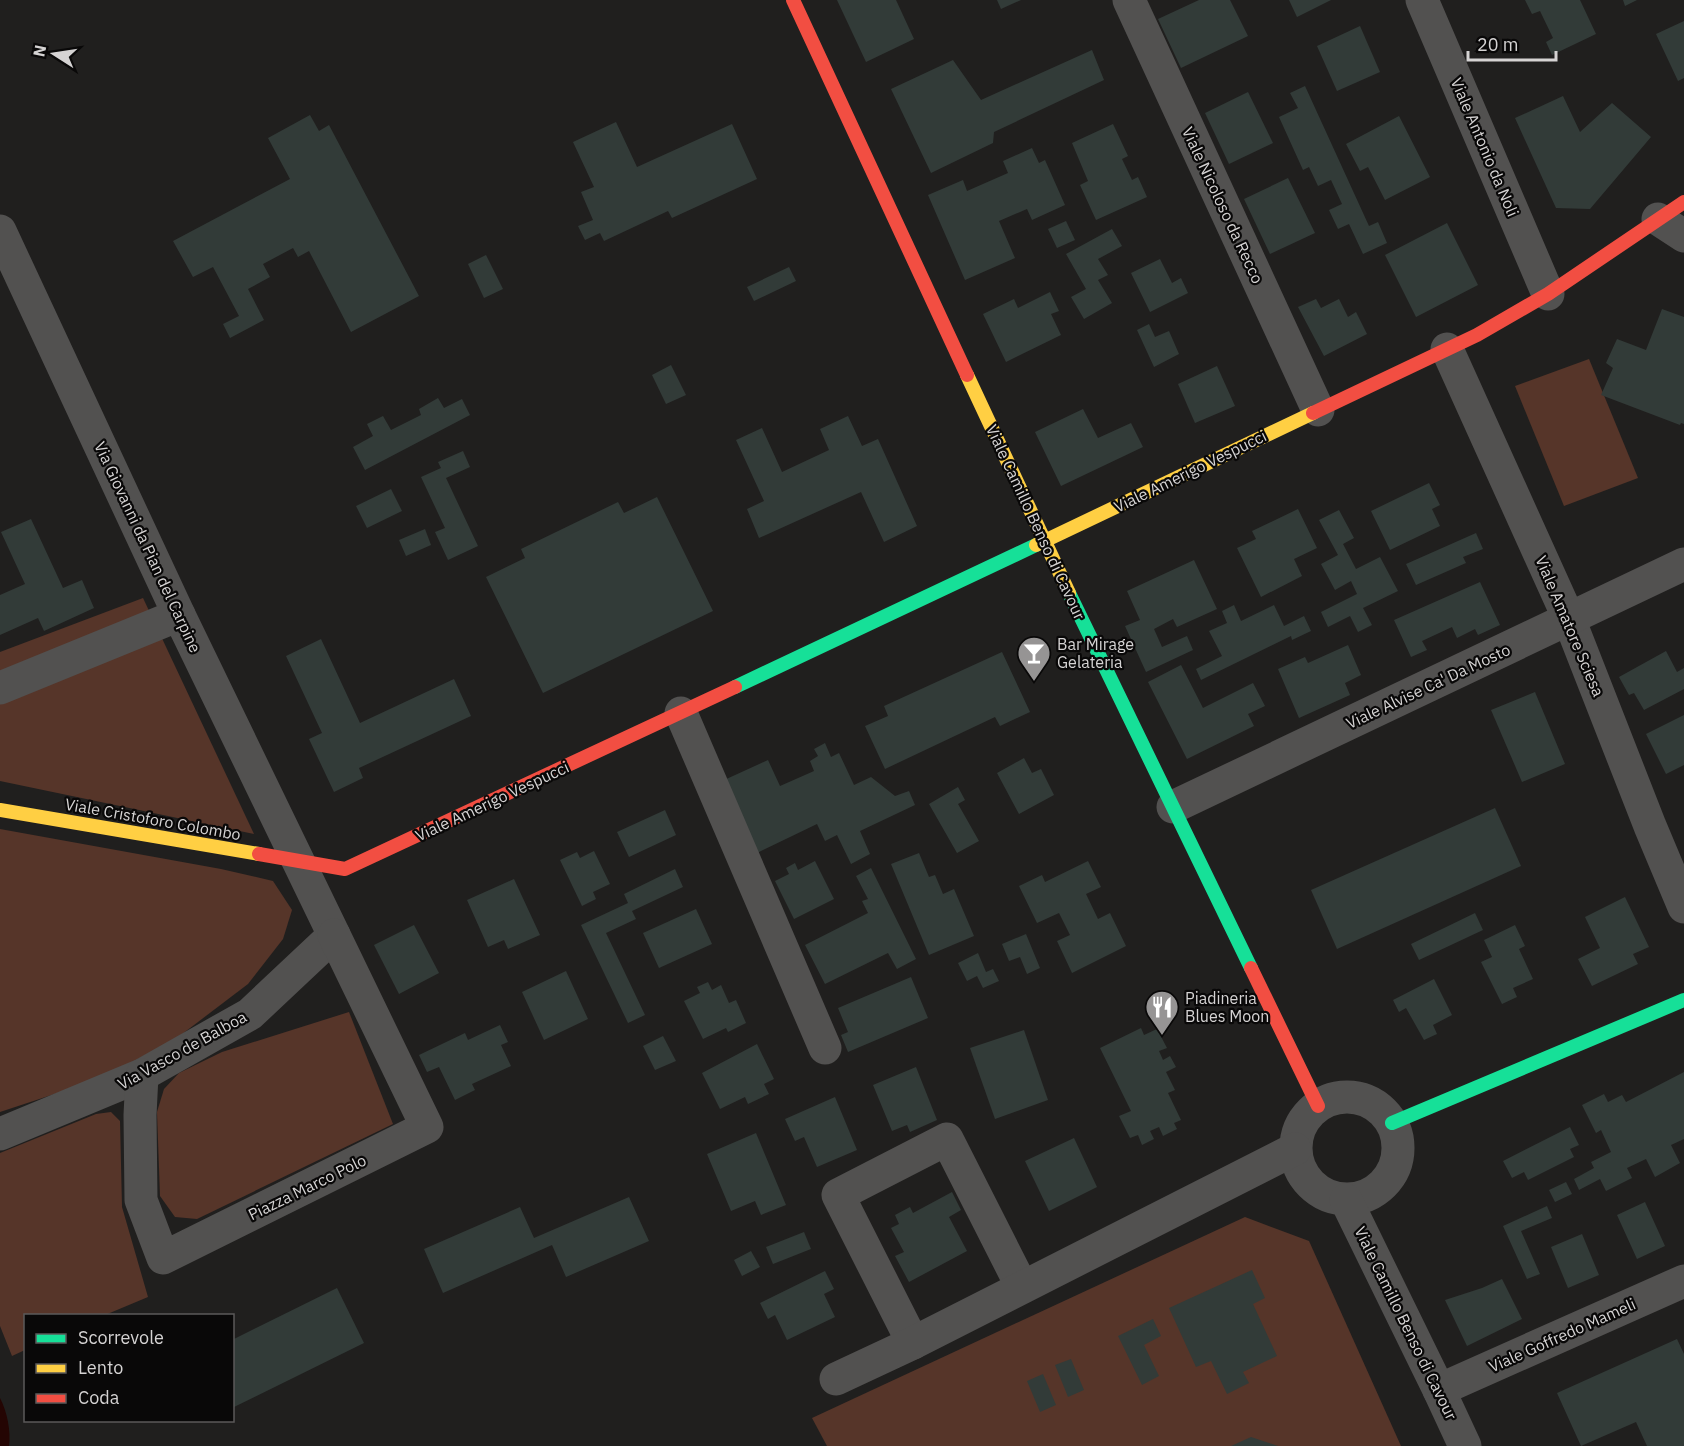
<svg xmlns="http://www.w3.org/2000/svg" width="1684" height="1446" viewBox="0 0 1684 1446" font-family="'IBM Plex Sans',sans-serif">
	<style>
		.green { fill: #563529 }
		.water { fill: #240503 }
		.building { fill: #323b38 }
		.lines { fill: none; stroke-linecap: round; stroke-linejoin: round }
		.street { stroke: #525150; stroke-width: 33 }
		.fast { stroke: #16e098; stroke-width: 14 }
		.slow { stroke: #ffcf43; stroke-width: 14 }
		.jam { stroke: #f24e42; stroke-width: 14 }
		.labels { text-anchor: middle; stroke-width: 4.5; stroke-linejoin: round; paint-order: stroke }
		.street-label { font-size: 16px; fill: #d5d3d3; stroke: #090808 }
		.poi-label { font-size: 16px; fill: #d5d3d3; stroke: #090808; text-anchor: start }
	</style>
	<rect width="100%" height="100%" fill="#201f1e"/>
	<g class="green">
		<path d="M1589 359 1638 478 1564 506 1515 386Z"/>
		<path d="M143 598 254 834 0 781V652Z"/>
		<path d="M0 829 221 869 273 881 292 910 283 939 248 984 173 1041 97 1080 0 1112Z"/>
		<path d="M349 1012 393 1124 197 1219 175 1217 160 1196 157 1112 164 1089 179 1073 222 1052Z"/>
		<path d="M111 1112 120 1121 122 1207 148 1297 105 1315 26 1316 25 1350 12 1356 0 1326V1153L96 1114Z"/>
		<path d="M1245 1217 1309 1241 1401 1446H827L812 1418Z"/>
	</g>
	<path class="water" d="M0 1398C7 1411 11 1431 9 1446H0Z"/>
	<g class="building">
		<path d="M837 0H896L914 39 866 62Z"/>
		<path d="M997 0H1021L1001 9Z"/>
		<path d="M1199 0H1230L1248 36 1181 68 1158 19Z"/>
		<path d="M1289 0H1331L1297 17Z"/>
		<path d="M1525 0H1580L1596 34 1552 55 1546 42 1553 38 1540 11 1532 14Z"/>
		<path d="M1623 0H1637L1625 6Z"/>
		<path d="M1684 21V78L1678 81 1656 34Z"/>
		<path d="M1360 26 1380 72 1337 91 1317 46Z"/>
		<path d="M1092 50 1104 80 994 132 993 143 931 173 891 89 953 60 981 100Z"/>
		<path d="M1305 86 1369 226 1378 222 1387 243 1363 254 1349 224 1338 229 1329 210 1342 204 1331 180 1318 186 1309 167 1303 170 1279 117 1298 108 1290 93Z"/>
		<path d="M1248 92 1273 143 1229 164 1205 113Z"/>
		<path d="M1563 96 1580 132 1612 103 1651 137 1590 209 1556 208 1515 118Z"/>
		<path d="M310 115 319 131 329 125 419 296 351 332 309 251 298 257 293 248 263 264 270 277 248 289 264 320 230 338 223 324 239 316 213 267 193 277 173 241 290 179 268 138Z"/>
		<path d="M1399 116 1430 177 1385 200 1368 167 1360 171 1346 144Z"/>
		<path d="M616 122 637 167 732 124 757 179 672 218 668 211 604 241 600 233 585 240 578 226 593 220 581 192 594 187 573 142Z"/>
		<path d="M1113 124 1128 156 1122 159 1132 180 1138 177 1147 197 1096 220 1080 185 1088 181 1072 143Z"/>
		<path d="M1032 148 1039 163 1045 160 1065 205 1032 220 1027 209 999 221 1015 258 965 280 928 195 963 180 967 191 1008 173 1003 161Z"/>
		<path d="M1288 178 1315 233 1270 254 1244 199Z"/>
		<path d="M1066 221 1075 240 1057 248 1048 229Z"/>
		<path d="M1447 223 1478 285 1416 317 1385 255Z"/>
		<path d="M1112 229 1122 246 1098 259 1108 275 1098 280 1112 303 1084 319 1071 297 1086 289 1066 254Z"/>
		<path d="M486 255 503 289 484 298 468 264Z"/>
		<path d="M1160 259 1172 283 1181 278 1188 293 1150 312 1131 273Z"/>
		<path d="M789 267 796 281 754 301 747 287Z"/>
		<path d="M1050 292 1059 311 1051 314 1061 335 1006 362 983 314 1014 299 1018 308Z"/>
		<path d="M1316 299 1321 308 1339 299 1348 317 1356 312 1367 334 1324 356 1298 307Z"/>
		<path d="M1662 309 1684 317V424L1681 423 1680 425 1601 395 1613 368 1606 363 1617 339 1646 350Z"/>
		<path d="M1149 324 1155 337 1169 331 1179 354 1154 367 1137 330Z"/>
		<path d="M671 365 686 395 666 404 652 375Z"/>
		<path d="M1217 366 1235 406 1195 423 1178 384Z"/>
		<path d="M438 398 444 408 462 399 470 415 365 470 353 447 373 436 367 424 383 416 391 430 421 415 419 409Z"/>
		<path d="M1083 409 1098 438 1131 423 1143 447 1061 486 1035 432Z"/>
		<path d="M848 416 862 446 878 439 917 526 884 542 861 492 759 538 747 509 764 501 736 440 762 428 782 472 829 450 820 429Z"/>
		<path d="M463 451 470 467 446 478 478 546 448 560 435 532 445 528 421 477 441 468 438 462Z"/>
		<path d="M1429 483 1440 505 1432 509 1440 526 1390 550 1371 511Z"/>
		<path d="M391 489 402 511 367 528 356 506Z"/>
		<path d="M657 497 713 611 543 693 486 577 525 558 521 549 618 502 624 513Z"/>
		<path d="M1298 509 1317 548 1294 559 1302 576 1261 597 1237 548 1256 539 1252 531Z"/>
		<path d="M1339 510 1354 538 1343 544 1356 569 1380 557 1398 591 1363 608 1372 625 1358 632 1350 616 1328 627 1321 612 1357 594 1351 581 1335 590 1321 564 1338 555 1319 520Z"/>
		<path d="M31 519 63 588 82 580 94 608 44 631 38 618 0 635V595L25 584 1 532Z"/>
		<path d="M425 529 431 545 406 556 399 540Z"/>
		<path d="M1476 533 1483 549 1463 557 1466 563 1416 585 1406 564Z"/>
		<path d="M1194 560 1217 609 1177 627 1173 619 1154 629 1162 647 1187 636 1193 650 1146 672 1125 626 1140 620 1127 591Z"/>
		<path d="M1480 582 1500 625 1478 635 1475 629 1457 638 1452 627 1422 641 1427 650 1411 657 1394 620Z"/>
		<path d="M1234 605 1241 621 1274 605 1284 626 1304 616 1311 631 1292 640 1291 636 1201 680 1196 669 1222 656 1209 631 1227 623 1222 611Z"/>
		<path d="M321 639 360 723 454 679 471 716 359 768 363 778 334 792 309 739 322 733 286 656Z"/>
		<path d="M1348 645 1361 675 1345 683 1350 695 1299 718 1278 669 1305 657 1308 663Z"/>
		<path d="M1666 651 1677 672 1684 668V689L1644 710 1634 693 1629 695 1619 677Z"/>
		<path d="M1002 652 1030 712 1000 726 995 717 885 769 865 726 888 716 884 706Z"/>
		<path d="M1181 665 1203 708 1253 683 1265 706 1248 714 1254 726 1187 759 1148 682Z"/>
		<path d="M1535 692 1565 764 1522 782 1491 710Z"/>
		<path d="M1684 715V765L1666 774 1646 734Z"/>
		<path d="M825 743 831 757 839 753 854 785 871 777 895 796 909 791 915 805 860 831 870 854 851 864 837 835 825 841 817 824 757 853 722 781 768 760 780 786 814 771 810 761 818 756 814 749Z"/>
		<path d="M1024 758 1032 773 1041 769 1054 795 1019 814 997 773Z"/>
		<path d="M958 787 965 800 958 804 979 841 957 853 929 804Z"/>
		<path d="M1495 808 1521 866 1337 949 1311 890Z"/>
		<path d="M665 810 676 835 629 857 617 832Z"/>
		<path d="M594 851 610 884 593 892 596 899 582 906 560 860 577 852 580 858Z"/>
		<path d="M919 853 929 877 935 875 943 894 954 889 974 936 929 955 891 864Z"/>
		<path d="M815 861 834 899 794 919 775 881 789 874 786 868 795 863 798 870Z"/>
		<path d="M1088 861 1101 887 1086 894 1098 919 1110 913 1126 946 1072 973 1057 941 1070 935 1059 913 1037 923 1019 886 1042 875 1045 882Z"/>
		<path d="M871 868 916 959 897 969 888 953 825 984 805 945 868 913 862 901 868 899 856 876Z"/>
		<path d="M675 869 683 887 632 911 636 919 606 933 645 1015 628 1023 581 925 628 903 624 894Z"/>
		<path d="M514 879 540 935 508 949 504 940 488 947 467 900Z"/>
		<path d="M1625 897 1649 947 1633 954 1638 964 1592 986 1578 959 1600 948 1585 917Z"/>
		<path d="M696 909 712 944 659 968 643 933Z"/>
		<path d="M1475 913 1483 930 1419 960 1411 944Z"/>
		<path d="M414 925 439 973 399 994 374 945Z"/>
		<path d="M1515 925 1525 946 1519 949 1533 979 1513 988 1517 997 1502 1004 1481 962 1492 957 1484 940Z"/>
		<path d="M1026 934 1040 968 1027 974 1020 957 1009 961 1002 944Z"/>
		<path d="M978 953 986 972 993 969 999 981 983 988 977 976 967 981 958 963Z"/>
		<path d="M566 971 588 1019 544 1040 522 992Z"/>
		<path d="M911 977 928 1018 848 1052 841 1035 848 1032 838 1008Z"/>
		<path d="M1434 979 1452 1015 1433 1025 1437 1034 1424 1040 1406 1008 1399 1012 1393 1000Z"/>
		<path d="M708 982 712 990 721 985 729 1003 736 1000 746 1023 728 1032 726 1028 703 1039 684 1001 700 993 697 987Z"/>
		<path d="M500 1025 508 1042 501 1045 511 1066 472 1084 475 1090 455 1100 439 1067 427 1072 419 1055 465 1033 468 1040Z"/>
		<path d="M1141 1028 1144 1035 1157 1029 1167 1048 1159 1051 1163 1060 1170 1056 1176 1067 1166 1072 1175 1090 1168 1093 1181 1120 1174 1123 1177 1129 1163 1136 1159 1127 1150 1131 1154 1139 1142 1145 1138 1135 1130 1138 1119 1116 1131 1111 1100 1048Z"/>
		<path d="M1024 1030 1048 1100 995 1119 970 1048Z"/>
		<path d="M663 1036 676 1061 655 1070 643 1046Z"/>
		<path d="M757 1044 774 1079 764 1084 769 1094 748 1104 745 1097 720 1109 702 1073Z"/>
		<path d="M916 1067 937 1120 910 1132 907 1125 892 1131 873 1085Z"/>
		<path d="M1684 1072V1139L1671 1145 1680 1163 1655 1177 1646 1159 1627 1168 1632 1178 1606 1191 1600 1179 1579 1190 1574 1179 1594 1168 1591 1162 1611 1152 1601 1130 1596 1133 1582 1105 1604 1094 1608 1102 1622 1095 1626 1102Z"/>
		<path d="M835 1097 857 1150 817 1167 804 1137 795 1141 785 1119Z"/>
		<path d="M1570 1127 1579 1145 1570 1149 1574 1157 1528 1180 1524 1172 1512 1178 1503 1161Z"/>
		<path d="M756 1133 786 1205 761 1215 755 1201 731 1211 707 1154Z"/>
		<path d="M1074 1138 1097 1187 1049 1211 1025 1161Z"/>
		<path d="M1566 1182 1572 1194 1555 1202 1549 1190Z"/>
		<path d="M952 1192 961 1210 949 1217 967 1251 909 1282 895 1256 904 1252 891 1228 899 1224 895 1215 910 1207 913 1213Z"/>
		<path d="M629 1197 649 1241 566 1277 552 1245 443 1293 424 1249 520 1207 534 1238Z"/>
		<path d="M1645 1202 1665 1246 1637 1259 1617 1215Z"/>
		<path d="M1547 1206 1552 1218 1521 1231 1540 1274 1527 1279 1503 1226Z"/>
		<path d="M804 1232 811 1249 773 1264 766 1247Z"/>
		<path d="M1582 1234 1599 1275 1568 1288 1551 1247Z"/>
		<path d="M751 1251 760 1267 742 1276 734 1260Z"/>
		<path d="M1252 1270 1265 1298 1253 1304 1277 1356 1243 1372 1249 1383 1227 1394 1211 1361 1196 1367 1169 1308Z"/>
		<path d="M825 1271 834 1289 824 1294 835 1317 787 1340 775 1315 768 1319 760 1303Z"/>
		<path d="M1502 1279 1522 1319 1467 1346 1445 1300 1482 1288Z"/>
		<path d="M337 1288 364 1343 232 1408V1340Z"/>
		<path d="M1153 1319 1161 1336 1144 1345 1159 1376 1142 1385 1118 1336Z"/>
		<path d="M1677 1339 1684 1354V1446H1647L1636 1422 1581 1446 1557 1393Z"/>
		<path d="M1071 1359 1084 1390 1068 1397 1055 1365Z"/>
		<path d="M1043 1374 1056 1405 1040 1412 1027 1381Z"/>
		<path d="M1251 1437 1278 1446H1231Z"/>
	</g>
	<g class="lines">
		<g class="street">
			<path d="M1129 0 1318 410"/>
			<path d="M1422 0 1548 294"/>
			<path d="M1658 219 1684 236"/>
			<path d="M0 231 179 615 334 935 250 1014 142 1075 0 1134"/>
			<path d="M1447 349 1569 619 1650 826 1684 907"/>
			<path d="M0 688 179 615"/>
			<path d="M681 713 825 1048"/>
			<path d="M1173 807 1684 564"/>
			<path d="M142 1075 140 1115 141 1200 163 1258 427 1127 334 935"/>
			<circle cx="1347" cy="1148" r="51"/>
			<path d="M1346 1200 1439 1390 1465 1446"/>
			<path d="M913 1343 838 1195 947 1139 1022 1287"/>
			<path d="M836 1379 913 1343 1295 1149"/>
			<path d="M1439 1390 1684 1281"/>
		</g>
		<g class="fast">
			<path d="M1069 593 1251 968"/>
			<path d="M735 687 1036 545"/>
			<path d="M1392 1123 1684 1000"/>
		</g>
		<g class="slow">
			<path d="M967 375 1069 593"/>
			<path d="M1036 545 1313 413"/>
			<path d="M0 810 259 854"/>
		</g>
		<g class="jam">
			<path d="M793 0 967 375"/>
			<path d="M1313 413 1477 335 1548 294 1684 202"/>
			<path d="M259 854 345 869 735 687"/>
			<path d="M1251 968 1318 1106"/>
		</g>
	</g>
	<defs>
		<symbol id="bar-pin" viewBox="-11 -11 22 30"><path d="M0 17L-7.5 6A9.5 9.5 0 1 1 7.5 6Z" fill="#969494" stroke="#090808"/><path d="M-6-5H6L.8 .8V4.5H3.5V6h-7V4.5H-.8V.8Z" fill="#fff"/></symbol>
		<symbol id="restaurant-pin" viewBox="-11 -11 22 30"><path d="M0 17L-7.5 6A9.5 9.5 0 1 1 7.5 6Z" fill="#969494" stroke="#090808"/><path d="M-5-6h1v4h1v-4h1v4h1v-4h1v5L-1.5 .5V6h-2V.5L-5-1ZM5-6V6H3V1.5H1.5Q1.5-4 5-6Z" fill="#fff"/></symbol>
	</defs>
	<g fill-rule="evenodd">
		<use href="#bar-pin" x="1015" y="634" width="38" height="52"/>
		<use href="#restaurant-pin" x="1143" y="988" width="38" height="52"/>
	</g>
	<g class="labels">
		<g class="street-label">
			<text transform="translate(1485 147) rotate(67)" y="6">Viale Antonio da Noli</text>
			<text transform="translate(1223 205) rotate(65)" y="6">Viale Nicoloso da Recco</text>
			<text transform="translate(1190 471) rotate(-26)" y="6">Viale Amerigo Vespucci</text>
			<text transform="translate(1036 522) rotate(65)" y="6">Viale Camillo Benso di Cavour</text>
			<text transform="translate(148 547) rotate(65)" y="6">Via Giovanni da Pian del Carpine</text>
			<text transform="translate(1570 626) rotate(67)" y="6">Viale Amatore Sciesa</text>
			<text transform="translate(1428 686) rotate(-25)" y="6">Viale Alvise Ca' Da Mosto</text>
			<text transform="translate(492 801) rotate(-25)" y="6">Viale Amerigo Vespucci</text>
			<text transform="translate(153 819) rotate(10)" y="6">Viale Cristoforo Colombo</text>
			<text transform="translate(182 1050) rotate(-29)" y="6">Via Vasco de Balboa</text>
			<text transform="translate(307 1187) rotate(-26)" y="6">Piazza Marco Polo</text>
			<text transform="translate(1406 1323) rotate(64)" y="6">Viale Camillo Benso di Cavour</text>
			<text transform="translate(1562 1335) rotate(-24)" y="6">Viale Goffredo Mameli</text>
		</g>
		<g class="poi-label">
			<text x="1057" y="650">Bar Mirage<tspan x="1057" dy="18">Gelateria</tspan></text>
			<text x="1185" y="1004">Piadineria<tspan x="1185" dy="18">Blues Moon</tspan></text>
		</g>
	</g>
	<rect x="24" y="1314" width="210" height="108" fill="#090808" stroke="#5b5959" stroke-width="1.5"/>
	<rect x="36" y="1334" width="30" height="9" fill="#16e098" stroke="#5b5959" stroke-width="1.5"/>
	<text x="78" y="1344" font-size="18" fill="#d5d3d3">Scorrevole</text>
	<rect x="36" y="1364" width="30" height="9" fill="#ffcf43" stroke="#5b5959" stroke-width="1.5"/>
	<text x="78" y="1374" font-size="18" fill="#d5d3d3">Lento</text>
	<rect x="36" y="1394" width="30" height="9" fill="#f24e42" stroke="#5b5959" stroke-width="1.5"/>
	<text x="78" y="1404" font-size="18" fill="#d5d3d3">Coda</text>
	<g transform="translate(54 54) rotate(282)" stroke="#090808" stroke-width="4.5" paint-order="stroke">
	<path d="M0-4.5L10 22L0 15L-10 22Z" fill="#d5d3d3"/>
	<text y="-9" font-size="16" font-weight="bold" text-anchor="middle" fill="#d5d3d3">N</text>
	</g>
	<path d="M1468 51v9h88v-9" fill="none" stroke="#d5d3d3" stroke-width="3"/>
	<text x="1477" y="51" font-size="18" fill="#d5d3d3" stroke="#090808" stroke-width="4.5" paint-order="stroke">20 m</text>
</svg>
